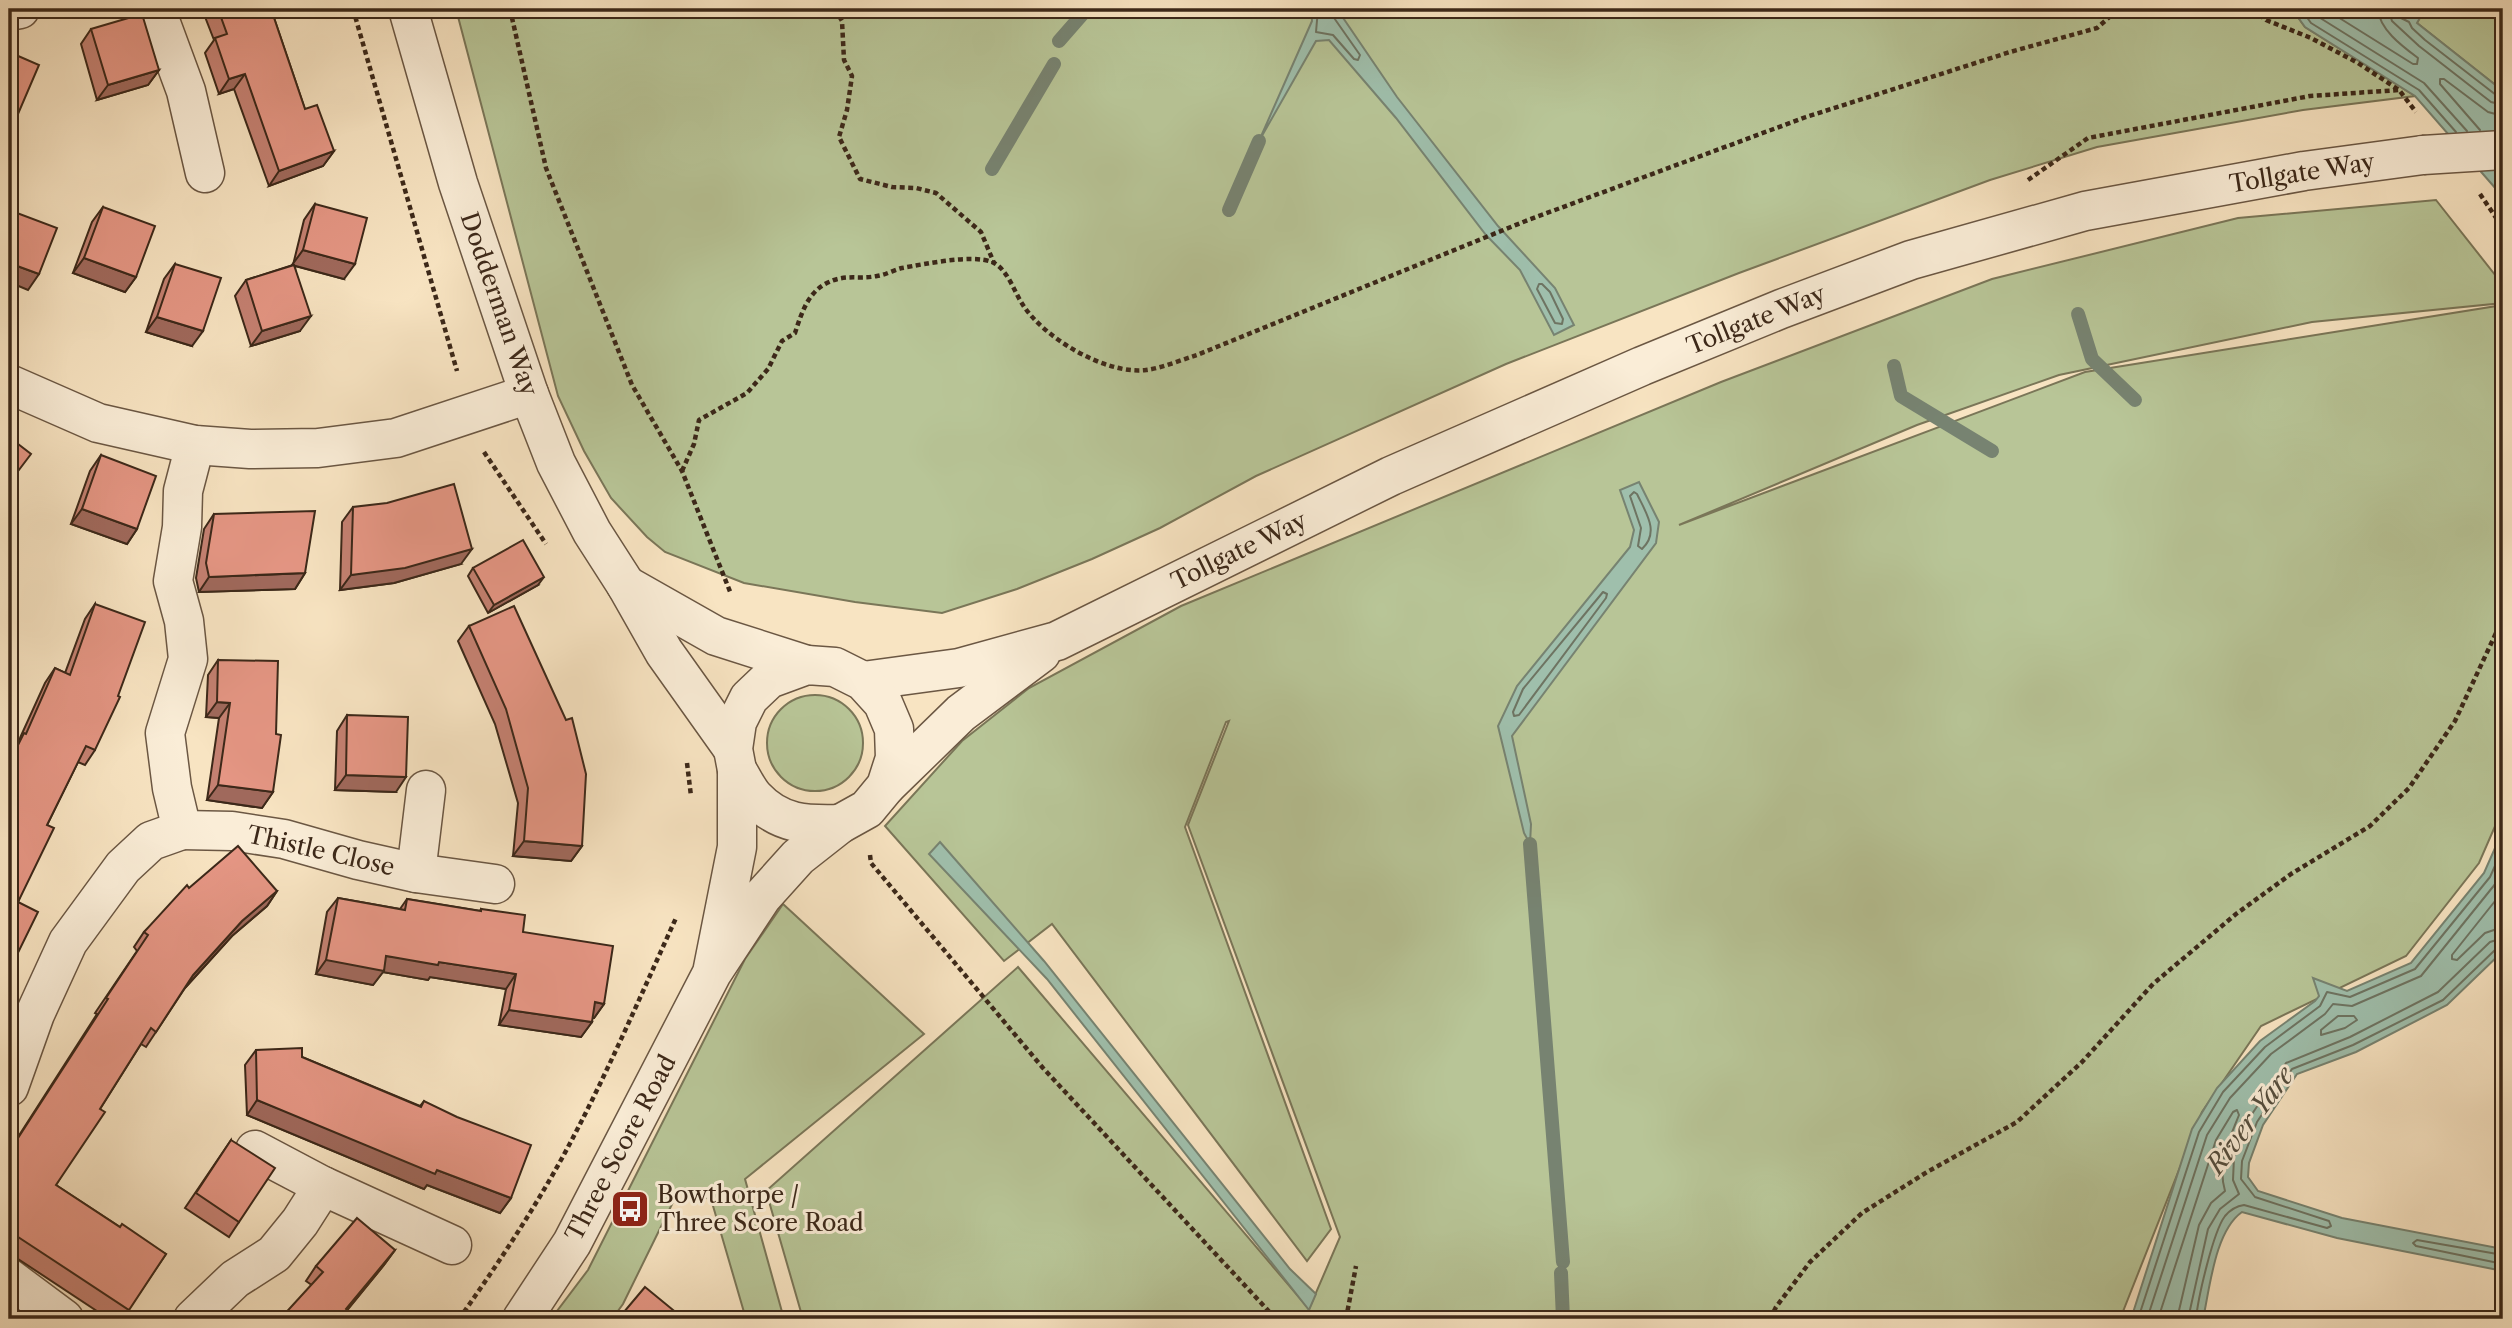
<svg xmlns="http://www.w3.org/2000/svg" width="2512" height="1328" viewBox="0 0 2512 1328" font-family="'Libre Caslon Text',serif">
	<style>
		.green { fill: #b8c597; stroke: #7a7658; stroke-width: 2 }
		.water { fill: #9fbfac; stroke: #778371; stroke-width: 2 }
		.lines { fill: none; stroke-linecap: round; stroke-linejoin: round }
		.shore { stroke: #6e7462; stroke-width: 2 }
		.stream { stroke: #778371; stroke-width: 14 }
		.street-casing { stroke: #6b5743; stroke-width: 41 }
		.path { stroke: #3c2819; stroke-width: 4.5; stroke-dasharray: 5 3.5; stroke-linecap: butt }
		.street { stroke: #faedd7; stroke-width: 38 }
		.street-bridge-casing { stroke: #6b5743; stroke-width: 41; stroke-linecap: butt }
		.street-bridge { stroke: #faedd7; stroke-width: 38 }
		.wall { fill: #c58172; stroke: #3c2819; stroke-width: 2 }
		.shaded-wall { fill: #a0695c; stroke: #3c2819; stroke-width: 2 }
		.building { fill: #e59684; stroke: #3c2819; stroke-width: 2 }
		.labels { text-anchor: middle; stroke-width: 6; stroke-linejoin: round; paint-order: stroke }
		.street-label { font-size: 24px; fill: #3c2819; stroke: #faedd7 }
		.poi-label { font-size: 24px; fill: #3c2819; stroke: #faedd7; text-anchor: start }
		.water-label { font-size: 26px; font-style: italic; fill: #554e3e; stroke: #faedd7 }
	</style>
	<rect width="100%" height="100%" fill="#f8e4c2"/>
	<filter id="stains"><feTurbulence type="fractalNoise" baseFrequency=".00286" numOctaves="4"/><feColorMatrix values="0 0 0 0 .2 0 0 0 0 .09 0 0 0 0 .02 0 0 0 .5 -.17"/></filter>
	<radialGradient id="worn" r=".72"><stop offset=".6" stop-color="#630" stop-opacity="0"/><stop offset="1" stop-color="#630" stop-opacity=".3"/></radialGradient>
	<g class="green">
		<path d="M456 9H2292L2305 27 2415 96 2303 110 2097 147 1990 180 1739 273 1506 364 1256 476 1160 528 1092 559 1017 589 942 613 855 602 744 583 665 552 647 537 611 498 584 451 558 396Z"/>
		<path d="M2427 9H2503V91L2417 23 2421 15 2425 17Z"/>
		<path d="M2436 200 2503 285V303L2312 322 2059 375 1917 425 1679 525 2085 372 2503 305V808L2479 863 2406 956 2261 1026 2202 1112 2120 1319H803L766 1191 1018 967 1309 1309 1340 1237 1188 825 1229 721 1226 722 1185 827 1331 1229 1307 1261 1052 924 1004 961 885 826 962 741 1029 688 1181 606 1721 382 1992 279 2238 218Z"/>
		<circle cx="815" cy="743" r="48"/>
		<path d="M783 904 924 1034 745 1179 784 1319H746L711 1199 678 1192 623 1304 612 1319H551L588 1270 745 959Z"/>
	</g>
	<g class="water">
		<path d="M1311 9H1337L1397 97 1498 226 1555 288 1574 325 1554 335 1520 270 1486 235 1396 118 1329 40 1316 41 1259 141 1312 21Z"/>
		<path d="M2292 9H2400L2410 15 2415 9H2427L2425 17 2421 16 2417 23 2503 91V197L2415 96 2305 27Z"/>
		<path d="M1639 482 1659 522 1656 543 1512 736 1531 824 1530 844 1524 833 1498 726 1517 686 1630 547 1634 530 1620 490Z"/>
		<path d="M2503 830V951L2447 1005 2356 1052 2297 1074 2263 1125 2249 1163 2248 1177 2258 1191 2342 1218 2503 1249V1271L2337 1238 2242 1212C2215 1231 2210 1287 2203 1319H2131L2192 1129 2217 1088 2260 1041 2315 1001 2319 996 2313 978 2347 991 2411 963 2484 873Z"/>
		<path d="M940 842 1044 961 1290 1269 1316 1294 1309 1310 1047 979 929 854Z"/>
	</g>
	<g class="lines">
		<g class="shore">
			<path d="M1318 9 1316 32 1333 35 1354 59 1358 60 1360 55 1332 15 1331 9"/>
			<path d="M2301 9 2311 23 2419 90 2456 132"/>
			<path d="M2311 9 2317 16 2424 83 2467 131"/>
			<path d="M2325 9 2413 64H2417L2418 58C2402 46 2379 29 2378 9"/>
			<path d="M2388 9 2392 21 2419 46 2491 102 2503 105"/>
			<path d="M2397 9 2399 17 2409 22 2412 28 2425 40 2496 95 2503 96"/>
			<path d="M2480 130 2440 84V79H2444L2488 112 2503 116"/>
			<path d="M1539 284H1542L1550 292 1563 319 1562 324 1555 323 1537 289Z"/>
			<path d="M1634 492 1637 494C1646 513 1660 532 1642 549L1638 546 1641 528 1630 496Z"/>
			<path d="M1603 592 1607 594 1606 598 1519 715 1514 716 1513 712 1523 689Z"/>
			<path d="M2503 891 2452 955V959L2457 960 2485 933 2503 927"/>
			<path d="M2338 1016H2354L2357 1020 2345 1028 2321 1035V1030Z"/>
			<path d="M2503 1255 2417 1240 2413 1243 2416 1246 2503 1264"/>
			<path d="M2138 1319 2199 1132 2223 1092 2265 1047 2320 1006 2327 992 2350 997 2415 969 2490 877 2503 848"/>
			<path d="M2147 1319 2207 1135 2230 1098 2271 1054 2325 1014 2333 1004 2352 1006 2421 976 2496 883 2503 869"/>
			<path d="M2158 1319 2216 1140 2233 1112 2237 1110 2239 1115C2229 1140 2217 1164 2225 1191L2211 1203 2199 1225 2177 1319"/>
			<path d="M2188 1319 2208 1229 2220 1209 2239 1194 2233 1180 2234 1157 2250 1117 2286 1063 2350 1037 2438 992 2490 942 2503 938"/>
			<path d="M2196 1319C2198 1298 2213 1232 2225 1216 2230 1210 2237 1206 2244 1205L2327 1228 2331 1226 2329 1221 2255 1197 2241 1179 2242 1161 2257 1122 2292 1069 2353 1045 2443 1000 2496 949 2503 947"/>
		</g>
		<g class="stream">
			<path d="M1059 41 1087 9"/>
			<path d="M992 169 1054 64"/>
			<path d="M1229 210 1259 141"/>
			<path d="M2078 314 2092 359 2135 400"/>
			<path d="M1894 366 1901 396 1992 451"/>
			<path d="M1530 844 1563 1262"/>
			<path d="M1561 1273 1563 1319"/>
		</g>
		<defs>
			<g id="street">
				<path d="M141 9 162 26 186 91 205 173"/>
				<path d="M408 9 458 183 529 394 556 463 592 532 626 585 664 652 733 749"/>
				<path d="M9 11 20 9"/>
				<path d="M9 384 98 423 195 445 250 449 318 448 396 438 529 394"/>
				<path d="M626 585 716 636 807 665"/>
				<path d="M863 681 959 668 1057 641 1391 476 1642 366 1781 309 1911 260 2085 211 2304 171 2423 155"/>
				<path d="M737 770C743 779 748 791 755 798 780 825 807 825 840 824"/>
				<path d="M886 786 961 713 1041 653"/>
				<path d="M182 830 232 831 284 839 358 860 416 873 495 884"/>
				<path d="M416 873 426 790"/>
				<path d="M9 1087 35 1014 68 942 123 867 151 841 182 830 172 788 165 733 188 659 184 621 173 581 182 527 183 491 195 445"/>
				<path d="M255 1150 323 1186"/>
				<path d="M9 1278 64 1319"/>
				<path d="M193 1319 235 1279 274 1254 300 1222 323 1186 452 1245"/>
				<path d="M522 1319 572 1243 712 973 762 897 798 857 840 824 867 809 886 786 895 758 894 729 883 703 863 681 835 667 807 665 769 679 749 698 737 722 733 749 737 770V847L712 973"/>
			</g>
		</defs>
		<use href="#street" class="street-casing"/>
		<g class="path">
			<path d="M353 9 457 371"/>
			<path d="M510 9 546 168 632 385 682 471 731 594"/>
			<path d="M835 9 842 21 844 60 852 76 847 110 839 137 860 179 892 187 916 188 936 193 981 232 994 263"/>
			<path d="M2253 9 2266 20 2311 38 2358 63 2399 90 2416 112"/>
			<path d="M2028 180 2088 138 2310 96 2399 90"/>
			<path d="M2480 194 2503 228"/>
			<path d="M484 452 546 544"/>
			<path d="M682 471 694 444 699 420 747 393 768 369 782 341 795 333C801 315 807 294 825 284 845 273 857 280 877 276 885 275 894 270 902 268 925 264 972 254 992 262 1008 269 1014 292 1023 305 1044 338 1106 375 1146 370 1162 368 1181 360 1197 355L1528 220 1806 117 2010 52 2097 28 2114 13 2125 9"/>
			<path d="M687 763 691 796"/>
			<path d="M870 855 871 863 1043 1068 1276 1319"/>
			<path d="M459 1319C498 1264 535 1208 567 1149 607 1074 641 995 676 918"/>
			<path d="M1346 1319 1356 1266"/>
			<path d="M1770 1319 1776 1307 1810 1262 1862 1213 1927 1172 2017 1122 2082 1062 2153 984 2236 914 2291 874 2370 826 2409 788 2455 721 2503 618"/>
		</g>
		<use href="#street" class="street"/>
		<defs>
			<path id="street-bridge" d="M2423 155 2503 150"/>
		</defs>
		<use href="#street-bridge" class="street-bridge-casing"/>
		<use href="#street-bridge" class="street-bridge"/>
	</g>
	<g class="wall">
		<path d="M202 9H271L305 109 334 151 323 166 269 186 234 89 219 94 205 53 214 40Z"/>
		<path d="M91 29 159 70 148 85 97 100 81 44Z"/>
		<path d="M315 204 344 279 295 266 300 331 251 346 235 296 246 280 293 265 304 220Z"/>
		<path d="M103 207 136 277 125 292 73 273 92 222Z"/>
		<path d="M175 264 192 346 146 332 164 279Z"/>
		<path d="M101 455 137 529 127 544 71 524 90 471Z"/>
		<path d="M353 507 461 564 394 583 340 590 342 522Z"/>
		<path d="M214 514 305 573 295 589 199 592 196 578 204 529Z"/>
		<path d="M473 568 538 585 488 613 468 576Z"/>
		<path d="M95 604V750L85 765 78 762 47 825 18 902 9 971V757L20 738 45 683 55 668 65 673 85 619Z"/>
		<path d="M469 626 582 846 571 861 513 856 518 803 495 724 458 641Z"/>
		<path d="M218 660 273 792 262 808 207 800 219 718 206 717 208 675Z"/>
		<path d="M347 715 396 792 335 790 337 731Z"/>
		<path d="M189 888 277 891 267 906 232 936 185 988 146 1047 141 1044 100 1109 56 1185 120 1227 166 1254 122 1319H109L9 1253V1151L97 1014 95 1013 137 951 134 947 144 932Z"/>
		<path d="M338 898 400 909 407 899 480 911 481 909 523 932 604 1004 594 1018H592V1022L581 1037 499 1025 506 989 430 977 428 980 383 972 373 985 316 974 327 912Z"/>
		<path d="M256 1050 302 1057 420 1106 424 1101 511 1198 500 1213 427 1185 424 1189 247 1115 245 1065Z"/>
		<path d="M231 1140 239 1222 229 1237 185 1208Z"/>
		<path d="M395 1250 384 1265 347 1310 306 1281 316 1266Z"/>
	</g>
	<g class="shaded-wall">
		<path d="M159 70 148 85 97 100 108 85Z"/>
		<path d="M245 74 234 89 219 94 229 79Z"/>
		<path d="M9 119 15 121 9 130Z"/>
		<path d="M334 151 323 166 269 186 279 171Z"/>
		<path d="M303 250 355 264 344 279 292 265Z"/>
		<path d="M84 258 136 277 125 292 73 273Z"/>
		<path d="M9 263 39 274 28 290 9 282Z"/>
		<path d="M311 316 300 331 251 346 262 331Z"/>
		<path d="M157 317 203 331 192 346 146 332Z"/>
		<path d="M82 509 137 529 127 544 71 524Z"/>
		<path d="M472 549 461 564 394 583 340 590 351 575Z"/>
		<path d="M305 573 295 589 199 592 209 577Z"/>
		<path d="M544 577 538 585 488 613 494 605Z"/>
		<path d="M217 702 230 703 219 718 206 717Z"/>
		<path d="M346 775 406 777 396 792 335 790Z"/>
		<path d="M218 785 273 792 262 808 207 800Z"/>
		<path d="M524 841 582 846 571 861 513 856Z"/>
		<path d="M277 891 267 906 232 936 183 990 193 975 242 921Z"/>
		<path d="M386 956 439 962 516 974 506 989 430 977 428 980 383 972 373 985 316 974 326 960Z"/>
		<path d="M595 1002 604 1004 594 1018 585 1017Z"/>
		<path d="M509 1010 592 1022 581 1037 499 1025Z"/>
		<path d="M257 1100 437 1170 511 1198 500 1213 427 1185 424 1189 247 1115Z"/>
		<path d="M395 1250 384 1265 340 1319 346 1309Z"/>
	</g>
	<g class="building">
		<path d="M218 9H271L305 109 317 105 334 151 279 171 245 74 229 79 215 38 227 34Z"/>
		<path d="M142 14 159 70 108 85 91 29Z"/>
		<path d="M9 52 39 65 15 121 9 119Z"/>
		<path d="M315 204 367 218 355 264 303 250Z"/>
		<path d="M103 207 155 226 136 277 84 258Z"/>
		<path d="M9 210 57 228 39 274 9 263Z"/>
		<path d="M175 264 221 278 203 331 157 317Z"/>
		<path d="M294 265 311 316 262 331 246 280Z"/>
		<path d="M9 437 31 454 9 483Z"/>
		<path d="M101 455 156 476 137 529 82 509Z"/>
		<path d="M454 484 472 549 405 568 351 575 353 507 387 503Z"/>
		<path d="M315 511 305 573 209 577 206 563 214 514Z"/>
		<path d="M523 540 544 577 494 605 473 568Z"/>
		<path d="M95 604 145 622 118 696 120 697 95 750 86 746 47 825 54 828 18 902 38 912 9 971V763L24 733 26 734 55 668 70 675Z"/>
		<path d="M514 606 566 720 572 718 586 774 582 846 524 841 528 788 506 709 469 626Z"/>
		<path d="M218 660 278 661 276 734 281 735 273 792 218 785 230 703 217 702Z"/>
		<path d="M347 715 408 717 406 777 346 775Z"/>
		<path d="M238 846 277 891 242 921 193 975 156 1032 151 1028 100 1109 105 1112 56 1185 120 1227 122 1224 166 1254 129 1310 9 1231V1221L10 1219 9 1218V1152L108 999 106 998 148 935 144 932 187 885 189 888Z"/>
		<path d="M338 898 405 910 407 899 481 911V909L525 915 523 932 613 946 604 1004 595 1002 592 1022 509 1010 516 974 439 962 438 965 386 956 384 971 326 960Z"/>
		<path d="M302 1048V1057L421 1107 424 1101 457 1117 531 1145 511 1198 437 1170 435 1174 257 1100 256 1050Z"/>
		<path d="M231 1140 275 1168 239 1222 196 1193Z"/>
		<path d="M357 1218 395 1250 346 1309 354 1317 352 1319H280L323 1272 316 1266Z"/>
		<path d="M645 1287 684 1319H618Z"/>
		<path d="M9 1299 17 1306 9 1317Z"/>
	</g>
	<defs>
		<symbol id="bus-square" viewBox="-11 -11 22 22"><rect x="-9" y="-9" width="18" height="18" rx="4" fill="#8f2418" stroke="#faedd7"/><path d="M-5-6H5V4H4V6H2V4H-2V6H-4V4H-5ZM-3.5-4V0h7V-4ZM-3.5 1.2v1.5H-2V1.2ZM2 1.2v1.5H3.5V1.2Z" fill="#fff"/></symbol>
	</defs>
	<g fill-rule="evenodd">
		<use href="#bus-square" x="608" y="1187" width="44" height="44"/>
	</g>
	<g class="labels">
		<g class="street-label">
			<text transform="translate(2302 173) rotate(-9)" y="8">Tollgate Way</text>
			<text transform="translate(499 304) rotate(71)" y="8">Dodderman Way</text>
			<text transform="translate(1756 320) rotate(-22)" y="8">Tollgate Way</text>
			<text transform="translate(1239 551) rotate(-26)" y="8">Tollgate Way</text>
			<text transform="translate(321 851) rotate(13)" y="8">Thistle Close</text>
			<text transform="translate(621 1148) rotate(-62)" y="8">Three Score Road</text>
		</g>
		<g class="poi-label">
			<text x="657" y="1203">Bowthorpe /<tspan x="657" dy="28">Three Score Road</tspan></text>
		</g>
		<g class="water-label">
			<text transform="translate(2250 1120) rotate(-53)" y="9">River Yare</text>
		</g>
	</g>
	<rect width="2512" height="1328" fill="none" stroke="#f8e4c2" stroke-width="35"/>
	<rect x="10" y="10" width="2491" height="1307" fill="none" stroke="#3c2819" stroke-width="3.5"/>
	<rect x="18" y="18" width="2477" height="1293" fill="none" stroke="#3c2819" stroke-width="2"/>
	<rect width="100%" height="100%" filter="url(#stains)"/>
	<rect width="100%" height="100%" fill="url(#worn)"/>
</svg>
